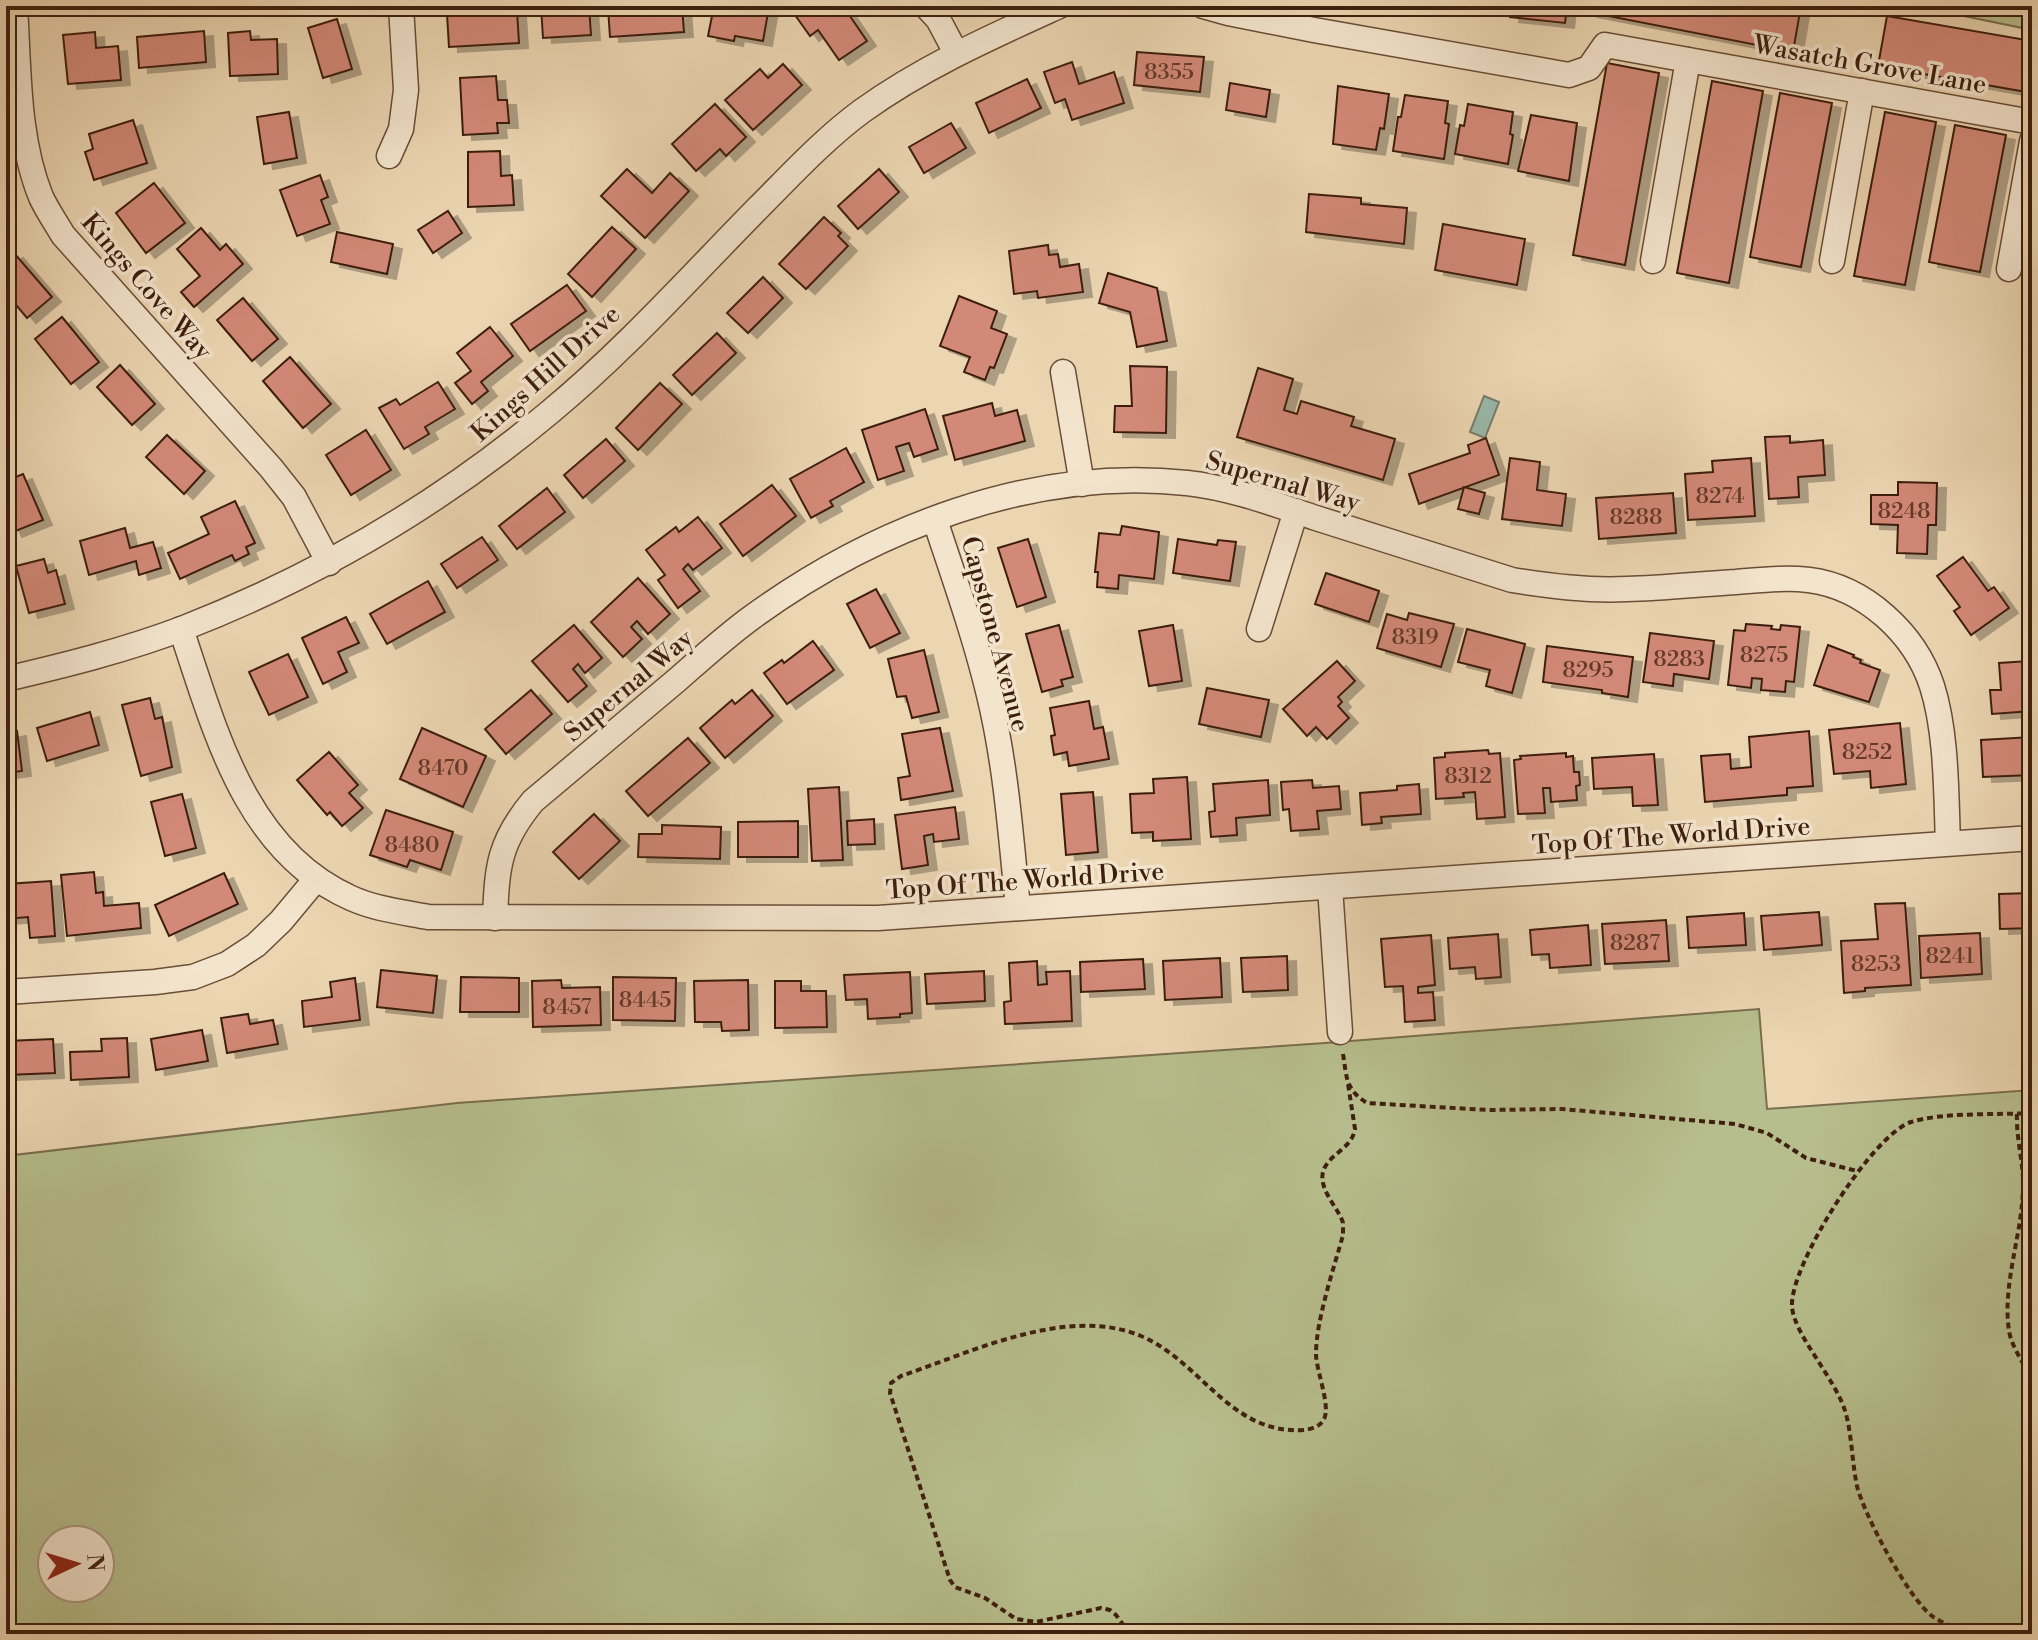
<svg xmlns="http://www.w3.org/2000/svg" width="2038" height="1640" viewBox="0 0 2038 1640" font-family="'Libre Bodoni',serif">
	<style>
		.green { fill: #b7be8d; stroke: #7a6e4e; stroke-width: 2; fill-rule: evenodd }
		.water { fill: #99b9ab; stroke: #757b6c; stroke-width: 2 }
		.building { fill: #d38978; stroke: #3e1f0e; stroke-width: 2; filter: url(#shadow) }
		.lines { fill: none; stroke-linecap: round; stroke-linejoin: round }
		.minor-casing { stroke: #6a4d37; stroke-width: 27 }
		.path { stroke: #3e1f0e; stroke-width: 4; stroke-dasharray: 6 4; stroke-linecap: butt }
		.minor { stroke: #f3e4cd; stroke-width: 24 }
		.labels { text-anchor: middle; stroke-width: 7; stroke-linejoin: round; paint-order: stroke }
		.number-label { font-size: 22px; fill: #633a28 }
		.street-label { font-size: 26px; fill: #3e1f0e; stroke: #f3e4cd }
	</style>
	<defs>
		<filter id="shadow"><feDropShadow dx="9" dy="5" stdDeviation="0" flood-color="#0004"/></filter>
	</defs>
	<rect width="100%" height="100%" fill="#ecd6b2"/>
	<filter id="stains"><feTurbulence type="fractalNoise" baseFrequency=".0025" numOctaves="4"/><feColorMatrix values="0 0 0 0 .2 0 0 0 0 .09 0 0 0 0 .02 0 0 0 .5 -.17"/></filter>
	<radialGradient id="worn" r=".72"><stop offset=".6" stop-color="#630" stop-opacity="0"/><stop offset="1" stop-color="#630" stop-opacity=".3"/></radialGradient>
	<g class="green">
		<path d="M1915 6H2032V30Z"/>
		<path d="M1759 1009 1767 1109 2032 1090V1634H6V1156L457 1103 1325 1043ZM52 1540H100V1588H52Z"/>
	</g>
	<path class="water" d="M1484 396 1499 402 1485 438 1470 432Z"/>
	<g class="building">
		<path d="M541 6H589L591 35 543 38Z"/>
		<path d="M628 6H682L684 32 610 37 608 8Z"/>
		<path d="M714 6 769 7 763 41 735 36 734 41 708 36Z"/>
		<path d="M807 6H843L867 41 839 60 818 30 810 36 795 15Z"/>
		<path d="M1511 6H1567L1565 23 1510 17Z"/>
		<path d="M1589 6H1801L1793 52 1588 12Z"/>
		<path d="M517 10 519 43 449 47 447 14Z"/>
		<path d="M1887 16 2032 41V93L1878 66Z"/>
		<path d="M337 19 352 69 323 78 308 28Z"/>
		<path d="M204 31 206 62 139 68 137 37Z"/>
		<path d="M250 31 251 40 277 39 278 74 230 76 228 33Z"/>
		<path d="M95 32 96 48 118 46 121 80 68 84 63 35Z"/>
		<path d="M1137 52 1204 57 1200 92 1134 85Z"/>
		<path d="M1072 62 1079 84 1114 72 1124 103 1072 120 1065 99 1055 103 1044 72Z"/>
		<path d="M1607 63 1659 73 1625 265 1573 255Z"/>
		<path d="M783 64 802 85 753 130 725 100 760 69 768 78Z"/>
		<path d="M496 76 498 100H507L509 123H497L498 133 463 135 460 78Z"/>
		<path d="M1027 79 1041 108 989 133 976 103Z"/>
		<path d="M1712 81 1763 91 1729 283 1677 273Z"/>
		<path d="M1230 83 1270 90 1266 117 1226 110Z"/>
		<path d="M1338 86 1389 94 1384 129 1380 128 1376 150 1333 144Z"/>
		<path d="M1780 93 1832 103 1801 267 1750 257Z"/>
		<path d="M1405 95 1448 101 1445 123 1449 124 1444 159 1393 151 1398 117H1401Z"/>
		<path d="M715 104 746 137 726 156 720 149 696 171 672 144Z"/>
		<path d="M1468 104 1513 112 1510 134 1513 135 1508 164 1455 154 1460 125 1464 126Z"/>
		<path d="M289 112 297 158 264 164 257 117Z"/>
		<path d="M1885 112 1936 122 1905 285 1854 276Z"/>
		<path d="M1531 115 1577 123 1569 181 1518 171Z"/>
		<path d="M133 120 147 163 94 180 85 152 93 149 89 134Z"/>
		<path d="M951 123 966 148 924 173 909 147Z"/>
		<path d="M1955 125 2006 135 1980 272 1929 262Z"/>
		<path d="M500 151 501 176 512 175 514 205 468 207V152Z"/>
		<path d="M627 169 652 193 670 173 689 191 645 238 601 196Z"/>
		<path d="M879 169 899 192 858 229 838 206Z"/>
		<path d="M320 175 328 197 321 200 330 224 297 236 280 190Z"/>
		<path d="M154 183 185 223 146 253 116 213Z"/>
		<path d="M1309 194 1361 198V204L1407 208 1404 244 1306 232Z"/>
		<path d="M448 211 462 233 433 253 418 230Z"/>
		<path d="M824 217 841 233 838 236 848 246 806 289 779 264Z"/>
		<path d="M1443 224 1525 239 1517 285 1435 270Z"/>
		<path d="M612 227 636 249 592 297 568 274Z"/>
		<path d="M201 228 220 250 226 244 243 264 194 307 181 292 200 276 177 249Z"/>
		<path d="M337 232 393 244 387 274 331 262Z"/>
		<path d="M1048 245 1049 255 1058 254 1060 267 1079 264 1083 292 1038 298 1037 291 1014 294 1009 251Z"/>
		<path d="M14 253 52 297 27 318 6 293V260Z"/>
		<path d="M1108 273 1157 288 1167 341 1137 347 1130 312 1099 303Z"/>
		<path d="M763 277 783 298 748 333 727 313Z"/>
		<path d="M567 285 586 311 530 351 511 324Z"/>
		<path d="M959 296 997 311 991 328 1007 334 994 368 990 367 985 380 964 372 970 357 940 346Z"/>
		<path d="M243 298 278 339 252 361 217 320Z"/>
		<path d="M62 317 99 362 71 384 35 339Z"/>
		<path d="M490 327 513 356 481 382 488 391 472 404 455 383 471 371 457 353Z"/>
		<path d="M717 333 736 353 692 395 673 375Z"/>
		<path d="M290 357 331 404 303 428 263 381Z"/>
		<path d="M120 365 155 404 132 425 97 387Z"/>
		<path d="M1130 366 1167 367 1166 433 1114 432 1115 406H1132Z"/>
		<path d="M1258 368 1293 379 1284 410 1297 414 1301 401 1354 417 1351 426 1395 439 1383 480 1237 437Z"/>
		<path d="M438 382 455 409 425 427 429 434 404 449 379 408 396 399 400 405Z"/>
		<path d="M660 383 682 404 638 450 616 428Z"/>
		<path d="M992 403 995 416 1017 410 1025 441 955 460 943 416Z"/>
		<path d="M925 409 938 449 914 457 909 443 896 447 904 471 878 480 862 430Z"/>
		<path d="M366 430 391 470 351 495 326 455Z"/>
		<path d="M167 435 205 471 184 494 146 457Z"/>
		<path d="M1790 436V443L1823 440 1825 475 1798 477 1799 497 1769 499 1765 437Z"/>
		<path d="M1486 438 1499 475 1419 504 1409 474 1470 453 1468 445Z"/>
		<path d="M606 439 625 461 583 498 564 475Z"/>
		<path d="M846 448 864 482 830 501 833 506 811 518 790 479Z"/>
		<path d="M1510 458 1540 462 1537 490 1566 494 1562 526 1502 519Z"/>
		<path d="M1751 458 1755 516 1688 520 1685 474 1713 472 1712 461Z"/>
		<path d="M23 474 43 520 13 532 6 516V481Z"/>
		<path d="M1898 482 1937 483 1936 525H1928L1927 554 1897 553 1898 525 1871 524V495H1898Z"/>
		<path d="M772 485 796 516 743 556 720 524Z"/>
		<path d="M1464 487 1485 493 1479 514 1458 509Z"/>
		<path d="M547 488 565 512 517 549 499 526Z"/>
		<path d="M1673 493 1676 533 1599 539 1596 498Z"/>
		<path d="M235 501 255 543 246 547 249 554 235 561 232 555 180 579 168 553 209 534 201 517Z"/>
		<path d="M698 517 722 548 693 570 688 564 683 569 700 591 678 608 658 580 665 575 646 550 676 527 679 532Z"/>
		<path d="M1122 526 1159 532 1154 579 1119 575 1118 589 1097 587 1098 572H1095L1099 533 1120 535Z"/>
		<path d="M125 528 130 548 153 542 161 568 139 575 136 561 89 575 80 541Z"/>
		<path d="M482 537 498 560 457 588 441 564Z"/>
		<path d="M1028 539 1046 597 1017 607 998 548Z"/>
		<path d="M1178 539 1217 545 1218 540 1236 542 1230 581 1173 573Z"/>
		<path d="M1963 557 1988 591 1994 587 2009 608 1971 635 1954 611 1960 607 1937 576Z"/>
		<path d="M44 559 48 573 56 570 65 604 29 613 16 566Z"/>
		<path d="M1326 573 1379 591 1369 622 1315 604Z"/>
		<path d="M638 578 670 614 648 634 637 621 631 627 642 639 623 657 591 622Z"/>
		<path d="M428 581 445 612 387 644 370 614Z"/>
		<path d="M876 589 900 633 870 648 847 604Z"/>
		<path d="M1409 613 1454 624 1441 667 1377 648 1387 614 1407 620Z"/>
		<path d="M346 617 359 643 338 652 347 672 323 684 302 638Z"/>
		<path d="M1746 624 1772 626 1771 629 1780 630 1781 625 1800 627 1794 682 1786 681 1785 692 1761 690 1762 679 1752 678 1751 688 1728 685 1734 630 1745 631Z"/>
		<path d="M574 625 602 658 585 673 578 664 573 669 587 686 568 702 532 661Z"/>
		<path d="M1059 625 1073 677 1061 680 1063 686 1042 692 1026 634Z"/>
		<path d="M1173 625 1182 681 1149 686 1139 631Z"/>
		<path d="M1467 629 1525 644 1512 693 1486 686 1490 670 1458 662Z"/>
		<path d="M1650 633 1714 641 1709 679 1674 674 1673 686 1643 682Z"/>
		<path d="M813 641 834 670 787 704 764 673 782 660 784 663Z"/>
		<path d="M1828 645 1854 655 1853 657 1861 660 1860 663 1880 670 1869 702 1814 685Z"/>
		<path d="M1547 646 1633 657 1628 697 1602 693V690L1543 682Z"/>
		<path d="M924 650 939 712 912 718 906 696 897 697 888 659Z"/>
		<path d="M288 654 308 697 269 715 249 672Z"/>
		<path d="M1337 661 1355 681 1338 697 1342 702 1338 706 1349 718 1327 739 1316 727 1307 736 1283 709Z"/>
		<path d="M2029 661 2030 674H2032V711L1992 714 1990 690H2001L1999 663Z"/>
		<path d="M1207 688 1269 700 1261 737 1199 724Z"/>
		<path d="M531 690 552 714 506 754 485 729Z"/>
		<path d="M752 690 773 716 725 758 700 728 732 700 735 704Z"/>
		<path d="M150 698 155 719 162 717 172 767 141 776 122 705Z"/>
		<path d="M1089 701 1094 729 1103 727 1109 759 1069 766 1067 752 1054 755 1051 736 1055 735 1050 708Z"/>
		<path d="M90 712 99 745 47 761 37 728Z"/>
		<path d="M1900 723 1906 784 1871 788 1870 771 1834 774 1829 730Z"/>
		<path d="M422 728 486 756 463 807 400 779Z"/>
		<path d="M940 728 953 791 901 800 898 778 910 776 902 734Z"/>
		<path d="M17 731 22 771 6 773V733Z"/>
		<path d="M1809 731 1813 786 1787 788V795L1705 802 1701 756 1730 754 1731 769 1751 767 1749 737Z"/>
		<path d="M2032 737V775L1983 777 1981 740Z"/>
		<path d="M688 738 710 763 648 816 626 791Z"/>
		<path d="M1488 750 1489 754 1500 753 1505 817 1477 819 1475 792 1463 793 1464 797 1436 799 1434 758 1445 757V753Z"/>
		<path d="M329 752 358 785 349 793 363 808 342 826 330 812 327 815 297 780Z"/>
		<path d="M1566 753V757L1573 756 1574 772H1579L1580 785 1576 786 1577 800 1551 802 1550 788H1543L1545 813 1518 814 1514 760 1521 759 1520 756Z"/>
		<path d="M1654 754 1658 805 1633 806 1632 787 1594 789 1592 758Z"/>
		<path d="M1187 777 1191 839 1153 841V832L1132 833 1130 794 1154 793 1153 779Z"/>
		<path d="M1268 780 1270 815 1236 818 1237 835 1211 837 1209 812 1215 811 1213 784Z"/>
		<path d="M1312 780 1313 788 1339 786 1341 809 1317 811 1319 829 1291 831 1289 809 1283 810 1281 782Z"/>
		<path d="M1419 784 1421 814 1381 817 1382 823 1362 825 1360 793 1397 790V786Z"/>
		<path d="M839 787 843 860 812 861 808 789Z"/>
		<path d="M1093 792 1098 852 1066 855 1061 794Z"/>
		<path d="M182 794 196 848 165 856 151 802Z"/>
		<path d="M955 807 959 839 934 842 933 834 924 836 928 865 902 869 895 815Z"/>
		<path d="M386 810 453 832 441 870 410 860 407 867 370 855Z"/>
		<path d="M594 814 620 841 579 879 553 852Z"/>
		<path d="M874 819 875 844 848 845 847 821Z"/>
		<path d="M798 821V857H738V822Z"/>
		<path d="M662 825 721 827 720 859 638 857 639 834H662Z"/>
		<path d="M94 872 96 893 103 892 104 906 139 903 141 928 67 936 61 875Z"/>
		<path d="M224 873 238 904 169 936 155 905Z"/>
		<path d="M51 881 55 936 30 938 28 917 6 919V884Z"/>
		<path d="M2032 893V928L2000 929 1999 894Z"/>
		<path d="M1905 903 1911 985 1865 988V991L1844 993 1841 941 1878 939 1875 904Z"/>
		<path d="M1819 912 1822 945 1764 950 1761 916Z"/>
		<path d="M1744 913 1746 945 1689 948 1687 917Z"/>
		<path d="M1666 920 1669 961 1605 964 1602 924Z"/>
		<path d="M1588 925 1591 965 1550 968 1549 954 1532 955 1530 930Z"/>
		<path d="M1980 933 1982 974 1921 978 1919 936Z"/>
		<path d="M1498 934 1501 977 1476 979 1475 967 1450 969 1448 938Z"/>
		<path d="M1431 935 1435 985 1418 987V993L1433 992 1435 1020 1405 1022 1403 986 1385 987 1381 939Z"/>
		<path d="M1287 956 1288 990 1243 992 1241 958Z"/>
		<path d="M1220 958 1222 997 1165 1000 1163 961Z"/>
		<path d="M1143 959 1145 989 1081 992 1080 962Z"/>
		<path d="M1037 961 1038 985 1047 984 1046 972 1070 971 1072 1021 1005 1024 1004 1002 1011 1001 1009 963Z"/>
		<path d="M381 970 437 976 433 1013 377 1007Z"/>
		<path d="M984 971 985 1001 927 1004 925 974Z"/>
		<path d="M910 972 912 1013 900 1014V1017L868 1019 867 999 846 1000 844 975Z"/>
		<path d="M461 977 519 978V1012H460Z"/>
		<path d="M613 977 676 978 675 1021 613 1020Z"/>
		<path d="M355 978 360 1020 304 1027 302 1001 332 997 330 982Z"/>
		<path d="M561 980 562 988 600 987 601 1025 533 1027 532 981Z"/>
		<path d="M748 980 749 1030 722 1031 721 1022H695L694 981Z"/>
		<path d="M775 981H801V991H826L827 1027 775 1028Z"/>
		<path d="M248 1014 250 1024 273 1020 278 1044 227 1053 221 1018Z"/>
		<path d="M202 1030 208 1061 156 1070 151 1039Z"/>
		<path d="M127 1038 129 1077 71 1080 70 1052 102 1051 101 1039Z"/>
		<path d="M53 1039 55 1073 6 1075V1041Z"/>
	</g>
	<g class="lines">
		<defs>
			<g id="minor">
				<path d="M15 6C19 69 17 138 41 197 47 210 56 223 63 235L271 468 294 497 329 563"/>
				<path d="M926 6 938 19 956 53"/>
				<path d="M1203 6 1228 13 1314 30 1569 75 1589 68 1605 45 2032 122"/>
				<path d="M389 156 401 129 406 90 401 6"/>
				<path d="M1653 261 1688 60"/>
				<path d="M1832 261 1862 91"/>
				<path d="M2009 269 2032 141"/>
				<path d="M1063 372 1082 484"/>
				<path d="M935 520C954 578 975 636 989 695 1006 765 1011 837 1018 908"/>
				<path d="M181 629C215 730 245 851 351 898 375 909 402 912 428 917L878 918 2032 838"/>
				<path d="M1259 629 1296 511"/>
				<path d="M6 679C66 665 126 650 184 628 317 576 440 504 550 412 625 350 691 276 759 207 792 174 824 139 862 111 923 67 991 37 1059 6"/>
				<path d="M1330 887 1340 1032"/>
				<path d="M495 918C497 866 499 842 533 801 581 761 629 720 677 680 701 659 725 637 751 618 874 528 1034 466 1187 483 1232 488 1274 504 1316 518 1381 539 1447 559 1512 580 1551 586 1588 591 1627 589 1664 588 1700 584 1736 582 1761 580 1785 577 1809 580 1865 587 1915 634 1932 686 1947 733 1946 794 1948 843"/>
				<path d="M6 992 155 982 193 977 227 964 256 945 281 921 316 879"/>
			</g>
		</defs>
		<use href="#minor" class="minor-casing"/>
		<g class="path">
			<path d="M1343 1054C1347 1078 1345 1089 1367 1103L1488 1110 1562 1109 1735 1124 1767 1133 1806 1158 1857 1171"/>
			<path d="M2017 1114C2016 1140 2024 1163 2023 1188 2022 1236 2002 1284 2009 1331 2012 1349 2026 1365 2032 1382"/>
			<path d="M2021 1226 2032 1234"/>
			<path d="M1130 1634 1116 1615 1110 1610 1101 1608 1036 1622 1016 1619 985 1598 955 1587 950 1580 890 1393 891 1383 901 1376C972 1352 1067 1305 1141 1336 1202 1362 1230 1435 1304 1430 1312 1429 1321 1426 1324 1419 1331 1406 1316 1370 1316 1354 1316 1320 1334 1268 1343 1235 1343 1234 1343 1224 1343 1223 1339 1208 1316 1188 1324 1169 1331 1153 1352 1148 1355 1129L1348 1084"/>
			<path d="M1971 1634C1958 1629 1943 1624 1932 1616 1909 1599 1864 1515 1857 1486 1852 1462 1852 1437 1846 1414 1837 1380 1793 1334 1792 1306 1790 1265 1872 1135 1911 1122 1943 1112 1997 1115 2032 1113"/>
			<path d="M2028 1634 2032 1629"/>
		</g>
		<use href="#minor" class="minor"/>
	</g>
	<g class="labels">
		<g class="number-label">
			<text x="1169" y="79">8355</text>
			<text x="1720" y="503">8274</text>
			<text x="1904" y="518">8248</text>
			<text x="1636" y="524">8288</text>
			<text x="1415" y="644">8319</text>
			<text x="1764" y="662">8275</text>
			<text x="1679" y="666">8283</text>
			<text x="1588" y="677">8295</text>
			<text x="1867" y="759">8252</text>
			<text x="443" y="775">8470</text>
			<text x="1468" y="783">8312</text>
			<text x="412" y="852">8480</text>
			<text x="1635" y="950">8287</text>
			<text x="1950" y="963">8241</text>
			<text x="1876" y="971">8253</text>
			<text x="645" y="1007">8445</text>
			<text x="567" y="1014">8457</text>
		</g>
		<g class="street-label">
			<text transform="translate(1870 64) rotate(10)" y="9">Wasatch Grove Lane</text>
			<text transform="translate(147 286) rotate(49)" y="9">Kings Cove Way</text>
			<text transform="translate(545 373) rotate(-42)" y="9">Kings Hill Drive</text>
			<text transform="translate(1283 481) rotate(16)" y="9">Supernal Way</text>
			<text transform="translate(996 634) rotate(75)" y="9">Capstone Avenue</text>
			<text transform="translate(628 685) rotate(-40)" y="9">Supernal Way</text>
			<text transform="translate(1671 835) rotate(-4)" y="9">Top Of The World Drive</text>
			<text transform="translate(1025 880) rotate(-4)" y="9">Top Of The World Drive</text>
		</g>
	</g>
	<rect width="2038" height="1640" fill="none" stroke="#ecd6b2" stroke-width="32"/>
	<rect x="8" y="8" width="2022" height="1624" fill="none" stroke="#3e1f0e" stroke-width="4"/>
	<rect x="16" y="16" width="2006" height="1608" fill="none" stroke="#3e1f0e" stroke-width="2"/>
	<g transform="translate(76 1564) rotate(86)"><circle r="38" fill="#f3e4cd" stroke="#ab9581" stroke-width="2"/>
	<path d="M0-6L14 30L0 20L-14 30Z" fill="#8f2418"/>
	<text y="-12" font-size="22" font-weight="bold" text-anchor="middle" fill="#3e1f0e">N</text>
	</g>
	<rect width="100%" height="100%" filter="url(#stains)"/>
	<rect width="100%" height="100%" fill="url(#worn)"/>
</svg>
